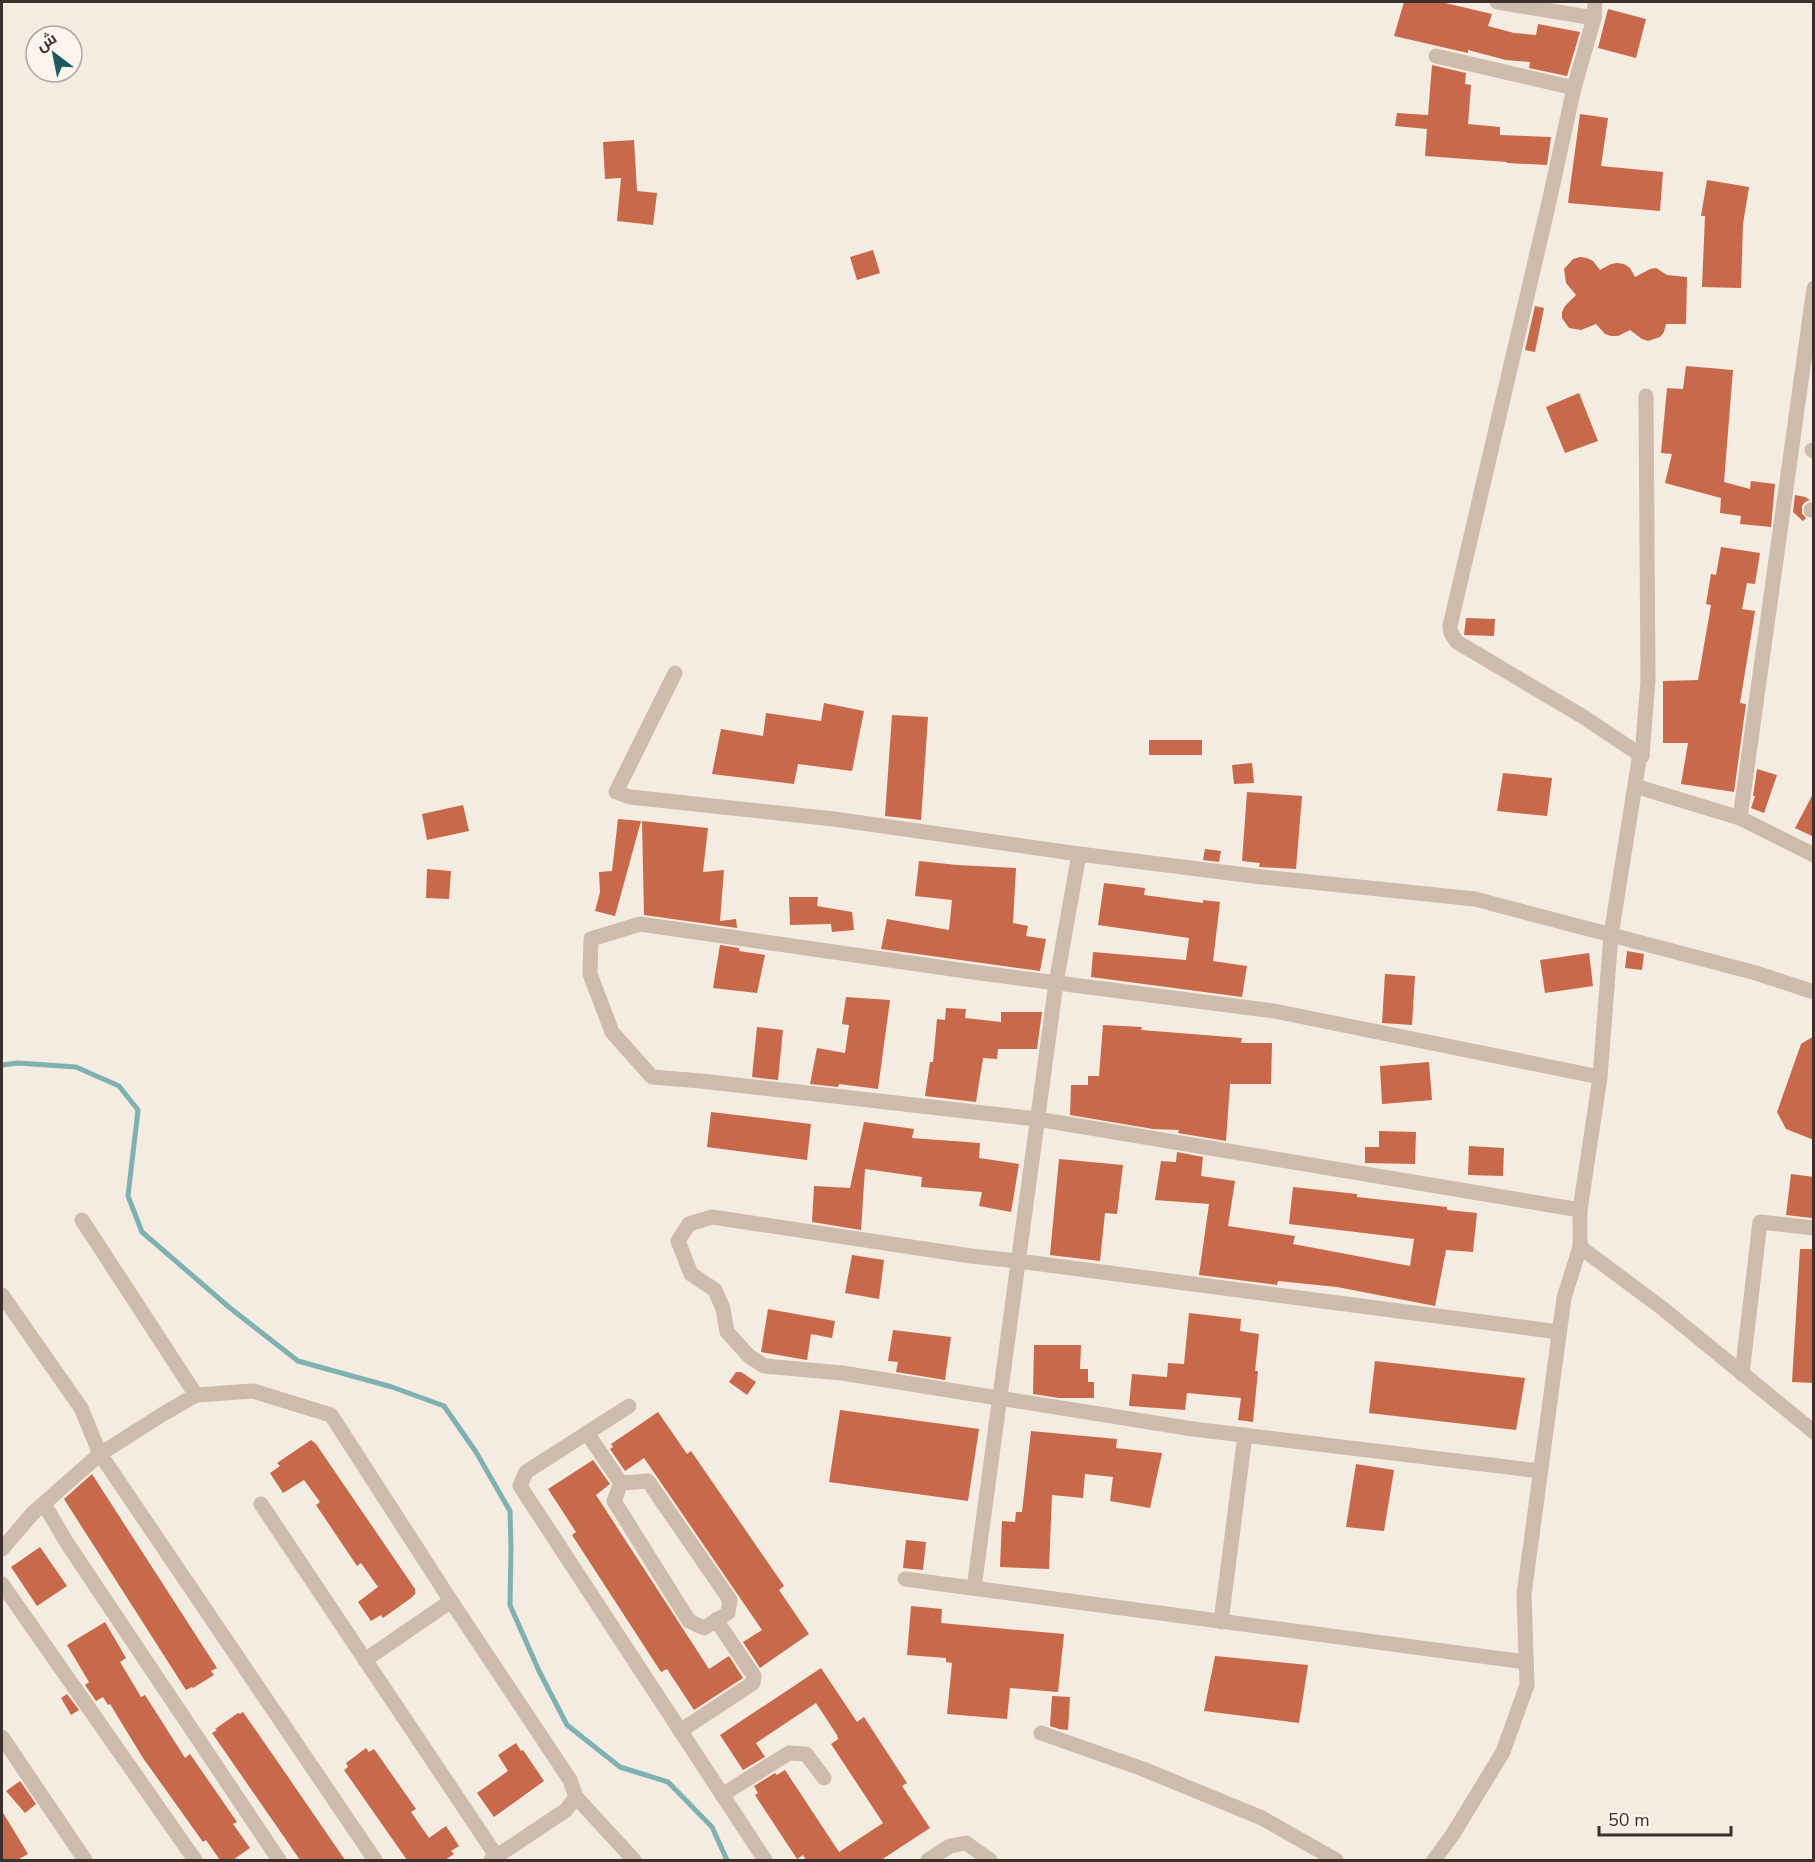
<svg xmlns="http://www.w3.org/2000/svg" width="1815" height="1862" viewBox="0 0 1815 1862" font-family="'Nunito Sans',Cairo,sans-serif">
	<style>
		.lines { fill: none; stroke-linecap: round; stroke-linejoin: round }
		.stream { stroke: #7fb0b2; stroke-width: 5 }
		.building { fill: #c8694b }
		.minor { stroke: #cdbbac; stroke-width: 15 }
	</style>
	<rect width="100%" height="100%" fill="#f4ebe1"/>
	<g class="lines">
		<path class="stream" d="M2 1065 18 1063 76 1067 119 1086 138 1110 128 1196 142 1232 230 1308 298 1361 392 1387 444 1406 476 1452 510 1511 511 1547 510 1605 539 1671 567 1725 620 1767 668 1782 712 1827 727 1860"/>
	</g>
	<g class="building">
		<path d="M1404 2H1441L1492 14 1488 26 1514 33 1536 35 1538 24 1580 32 1567 76 1529 68 1530 62 1506 60 1468 50V53L1394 36Z"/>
		<path d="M1608 9 1646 19 1636 58 1598 48Z"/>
		<path d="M1432 65 1466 73 1465 84 1471 85 1468 124 1500 127V135L1551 137 1547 165 1507 163V162L1425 156 1427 129 1395 126 1397 113 1428 115Z"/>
		<path d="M1580 114 1608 118 1601 166 1663 172 1660 211 1568 203Z"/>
		<path d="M634 140 637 191 657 193 653 225 617 221 621 178 605 179 603 142Z"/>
		<path d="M1707 180 1749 187 1743 224 1741 288 1702 287 1705 216H1701Z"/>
		<path d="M873 250 880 273 857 280 850 257Z"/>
		<path d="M1580 257 1587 258 1593 261 1600 270 1611 264 1617 263 1624 264 1630 268 1635 277 1650 269 1656 268 1667 275 1687 277 1686 324H1666L1664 332 1660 337 1648 341 1642 339 1630 330 1618 336H1611L1605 334 1596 324 1581 330 1569 328 1562 318V312L1565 306 1576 295 1566 283 1564 269 1573 259Z"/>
		<path d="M1535 306 1544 308 1535 352 1525 350Z"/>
		<path d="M1686 366 1733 370 1724 482 1750 489 1751 481 1775 484 1771 527 1740 524 1741 516 1720 513 1721 498 1665 483 1672 454 1661 453 1667 388 1683 389Z"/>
		<path d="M1579 393 1598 441 1565 453 1546 407Z"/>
		<path d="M1795 495 1805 497 1810 500 1805 502 1802 506V513L1806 518 1803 521 1793 512Z"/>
		<path d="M1721 547 1760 553 1755 584 1747 583 1742 609 1755 611 1740 703 1746 704 1734 792 1681 784 1688 743H1663V681L1698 680 1711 605 1706 604 1711 574 1716 575Z"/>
		<path d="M1466 618 1495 619 1494 636 1464 635Z"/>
		<path d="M824 703 864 711 852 771 798 764 794 784 712 774 721 729 763 736 766 713 821 721Z"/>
		<path d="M892 715 928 717 921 820 885 816Z"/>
		<rect x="1149" y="740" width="53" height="15"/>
		<path d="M1252 763 1254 783 1234 784 1232 765Z"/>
		<path d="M1757 769 1777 775 1764 813 1751 808 1755 796H1753Z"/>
		<path d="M1503 773 1552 778 1547 816 1497 811Z"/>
		<path d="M1247 792 1302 796 1296 869 1259 867 1260 863 1242 861Z"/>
		<path d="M1814 792V837L1795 828Z"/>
		<path d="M463 805 469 831 427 840 422 814Z"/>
		<path d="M618 819 641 821 615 916 595 911 600 892 599 872 612 871Z"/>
		<path d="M642 821 708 828 703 872 724 870 720 921 736 919 737 928 644 915Z"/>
		<path d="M1205 849 1221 851 1219 862 1203 860Z"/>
		<path d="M919 861 957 865 1016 868 1013 923 1028 926 1026 936 1046 939 1040 971 881 949 887 919 949 930 952 900 915 896Z"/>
		<path d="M427 869 451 871 449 899 426 898Z"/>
		<path d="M1104 883 1145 888 1144 895 1203 903V900L1220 902 1213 961 1247 966 1242 997 1091 977 1093 952 1186 960 1189 938 1098 925Z"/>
		<path d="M789 897H818L817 906 852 912 854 930 832 932 831 924 790 925Z"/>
		<path d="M720 945 739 948V951L765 955 757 993 713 988Z"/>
		<path d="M1627 951 1644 954 1642 970 1625 968Z"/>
		<path d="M1589 953 1593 986 1545 993 1540 960Z"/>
		<path d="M1385 974 1415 976 1412 1025 1382 1023Z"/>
		<path d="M846 997 890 1000 878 1089 839 1084 838 1087 810 1084 817 1048 845 1053 849 1025 842 1024Z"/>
		<path d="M946 1008 966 1009 965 1018 1001 1022V1012H1042L1037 1049H998L997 1059 983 1058 976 1102 925 1096 930 1062H933L937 1019 945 1020Z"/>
		<path d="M1103 1025 1142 1027 1141 1030 1242 1038 1241 1043H1272L1271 1084H1230L1226 1141 1178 1133 1179 1130 1153 1129 1070 1115 1071 1085H1088V1076H1099Z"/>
		<path d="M757 1027 783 1030 778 1080 752 1077Z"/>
		<path d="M1814 1036V1140L1786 1129 1777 1112 1801 1044Z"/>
		<path d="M1429 1062 1432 1100 1382 1104 1380 1066Z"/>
		<path d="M711 1112 811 1124 807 1160 707 1147Z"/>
		<path d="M864 1122 914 1129 912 1138 980 1143 979 1158 1019 1164 1011 1212 979 1206 982 1192 921 1187 922 1177 865 1169 861 1230 812 1222 814 1186 850 1188Z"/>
		<path d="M1379 1131 1416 1132 1415 1164 1365 1163V1147H1379Z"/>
		<path d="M1469 1146 1504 1148 1503 1176 1468 1175Z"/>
		<path d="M1177 1152 1203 1157 1201 1176 1235 1181 1228 1226 1295 1236 1293 1244 1410 1266 1414 1239 1289 1224 1293 1187 1357 1194V1197L1447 1207V1210L1477 1213 1473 1252 1446 1250 1435 1306 1337 1287 1278 1281 1277 1285 1199 1275 1209 1204 1155 1200 1161 1161 1176 1162Z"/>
		<path d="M1059 1159 1123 1165 1117 1214 1105 1213 1100 1261 1050 1255Z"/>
		<path d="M1791 1174 1814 1177 1812 1218 1786 1215Z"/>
		<path d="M1800 1249H1814V1383L1792 1382Z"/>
		<path d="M852 1255 884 1260 879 1299 845 1293Z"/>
		<path d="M768 1309 835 1321 832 1338 811 1334 807 1360 761 1352Z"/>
		<path d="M1189 1313 1241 1319 1240 1331 1259 1334 1255 1371H1258L1253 1422 1238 1420 1241 1398 1187 1393 1185 1410 1129 1406 1132 1374 1167 1377 1168 1363 1184 1364Z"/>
		<path d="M893 1330 951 1337 945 1380 896 1372 898 1362 888 1361Z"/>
		<path d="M1034 1345H1081L1080 1369H1088V1382H1094V1398H1059L1033 1394Z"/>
		<path d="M1375 1361 1525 1378 1516 1430 1369 1413Z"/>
		<path d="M736 1372H741L756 1382 747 1395 729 1382Z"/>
		<path d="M840 1410 979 1429 968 1501 829 1482Z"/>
		<path d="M658 1412 687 1454 691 1451 784 1586 779 1590 809 1634 760 1668 743 1642 762 1630 644 1458 625 1471 610 1449 613 1447 611 1444Z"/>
		<path d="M1031 1431 1117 1439 1116 1448 1162 1453 1150 1508 1110 1501 1113 1477 1085 1474 1083 1498 1052 1495 1049 1569 1000 1567 1002 1521 1015 1522 1016 1512H1022Z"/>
		<path d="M311 1440 316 1444 415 1589V1594L411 1598 383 1618 381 1615 371 1621 358 1602 378 1587 361 1563 357 1566 316 1505 320 1502 304 1480 283 1493 270 1473 280 1466 277 1463Z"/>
		<path d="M593 1460 610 1484 596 1495 709 1669 729 1656 743 1678 694 1710 667 1669 661 1672 572 1535 576 1532 548 1489Z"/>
		<path d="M1356 1464 1394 1470 1384 1531 1346 1527Z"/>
		<path d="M92 1474 217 1668 211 1671 214 1675 193 1688 192 1687 186 1690 64 1499Z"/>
		<path d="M906 1540 926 1542 923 1570 903 1568Z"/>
		<path d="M40 1547 67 1586 37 1606 11 1567Z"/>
		<path d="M911 1606 942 1609 941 1623 1064 1634 1058 1692 1010 1688 1007 1719 947 1714 952 1663 946 1662V1658L907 1655Z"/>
		<path d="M105 1622 126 1658 120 1662 141 1697 145 1695 185 1758 190 1754 237 1822 233 1824 250 1848 233 1860H220L206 1840 203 1842 143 1758 110 1704 108 1705 103 1697 96 1701 85 1685 89 1682 67 1645Z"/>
		<path d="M1215 1656 1308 1665 1299 1723 1204 1711Z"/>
		<path d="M821 1668 857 1722 864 1717 907 1783 902 1786 930 1828 881 1860H806L803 1855 797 1859 755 1795 758 1793 754 1786 775 1773 777 1775 785 1770 839 1852 883 1823 831 1744 838 1739 837 1735 816 1703 756 1743 765 1757 743 1770 720 1735Z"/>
		<path d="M67 1694 79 1710 71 1715 61 1698Z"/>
		<path d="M1052 1696 1070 1697 1068 1730 1059 1729 1050 1726Z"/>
		<path d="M243 1712 286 1774 345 1860H300L255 1795 212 1733 217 1730 215 1729 238 1713 240 1714Z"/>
		<path d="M516 1743 521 1751 523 1750 544 1781 494 1817 477 1793 508 1771 498 1755Z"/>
		<path d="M366 1748 369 1752 374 1749 416 1809 411 1812 429 1838 446 1826 459 1846 451 1851 454 1854 445 1860H407L344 1770 348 1767 346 1763Z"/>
		<path d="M20 1781 36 1804 25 1813 6 1791Z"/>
		<path d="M2 1811 28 1854 17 1860H2Z"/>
	</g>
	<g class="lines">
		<g class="minor">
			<path d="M1497 2 1594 18"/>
			<path d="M1595 2 1594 18 1574 88 1549 202 1450 626 1451 633 1457 642 1582 716 1642 756"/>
			<path d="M1436 56 1574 88"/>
			<path d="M1812 450 1814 451"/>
			<path d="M1811 510 1814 511"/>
			<path d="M675 673 616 792 630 797 834 819 1079 854 1262 877 1475 899 1756 973 1814 992"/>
			<path d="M1635 786 1740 818 1814 855"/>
			<path d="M1740 818 1814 288"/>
			<path d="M1580 1210 1037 1119 701 1081 652 1077 612 1032 590 974 591 939 640 924 973 972 1274 1011 1600 1077"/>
			<path d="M82 1220 196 1395"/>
			<path d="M1580 1247 1662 1308 1814 1432"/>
			<path d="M2 1295 81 1408 100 1454 375 1860"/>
			<path d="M1742 1374 1760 1222 1814 1228"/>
			<path d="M629 1406 526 1472 520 1486 765 1860"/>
			<path d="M587 1433 621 1483 614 1501 689 1621 704 1628 728 1613 730 1600 648 1481 621 1483"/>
			<path d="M1540 1471 1193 1429 842 1373 764 1366 749 1356 727 1332 723 1309 715 1290 691 1274 678 1241 689 1224 712 1217 971 1256 1018 1261 1559 1332"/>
			<path d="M44 1504 67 1543 279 1860"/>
			<path d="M261 1504 497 1857"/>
			<path d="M2 1549 33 1513 100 1454 163 1414 196 1395 253 1391 331 1415 451 1601 570 1780 576 1797 566 1810 491 1860"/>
			<path d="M905 1579 1526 1662"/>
			<path d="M2 1584 195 1860"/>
			<path d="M974 1588 1056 983 1079 854"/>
			<path d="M1221 1622 1245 1435"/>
			<path d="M365 1660 451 1601"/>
			<path d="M680 1731 753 1683 754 1676 716 1620"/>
			<path d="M1041 1733 1143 1769 1262 1818 1336 1860"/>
			<path d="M2 1737 85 1860"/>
			<path d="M722 1795 789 1753 806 1754 824 1778"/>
			<path d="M576 1797 634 1860"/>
			<path d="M928 1860 950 1846 966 1843 990 1860"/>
			<path d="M1434 1860 1453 1834 1503 1752 1527 1685 1524 1594 1564 1298 1580 1247V1210L1600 1077 1611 935 1639 760 1642 756 1648 680 1646 396"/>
		</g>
	</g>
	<rect width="1815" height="1862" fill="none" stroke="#3b302b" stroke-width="6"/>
	<g transform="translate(54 54) rotate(328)"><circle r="28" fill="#fbf5ee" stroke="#aea6a0" stroke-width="1.5"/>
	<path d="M0-4.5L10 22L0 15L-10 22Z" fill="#1f5a5e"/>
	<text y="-9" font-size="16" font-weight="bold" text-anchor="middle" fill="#3b302b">ش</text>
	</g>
	<path d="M1599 1826v9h132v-9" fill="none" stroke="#3b302b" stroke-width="3"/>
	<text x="1608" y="1826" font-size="18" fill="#3b302b" stroke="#fbf5ee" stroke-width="4.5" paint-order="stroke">50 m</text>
</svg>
